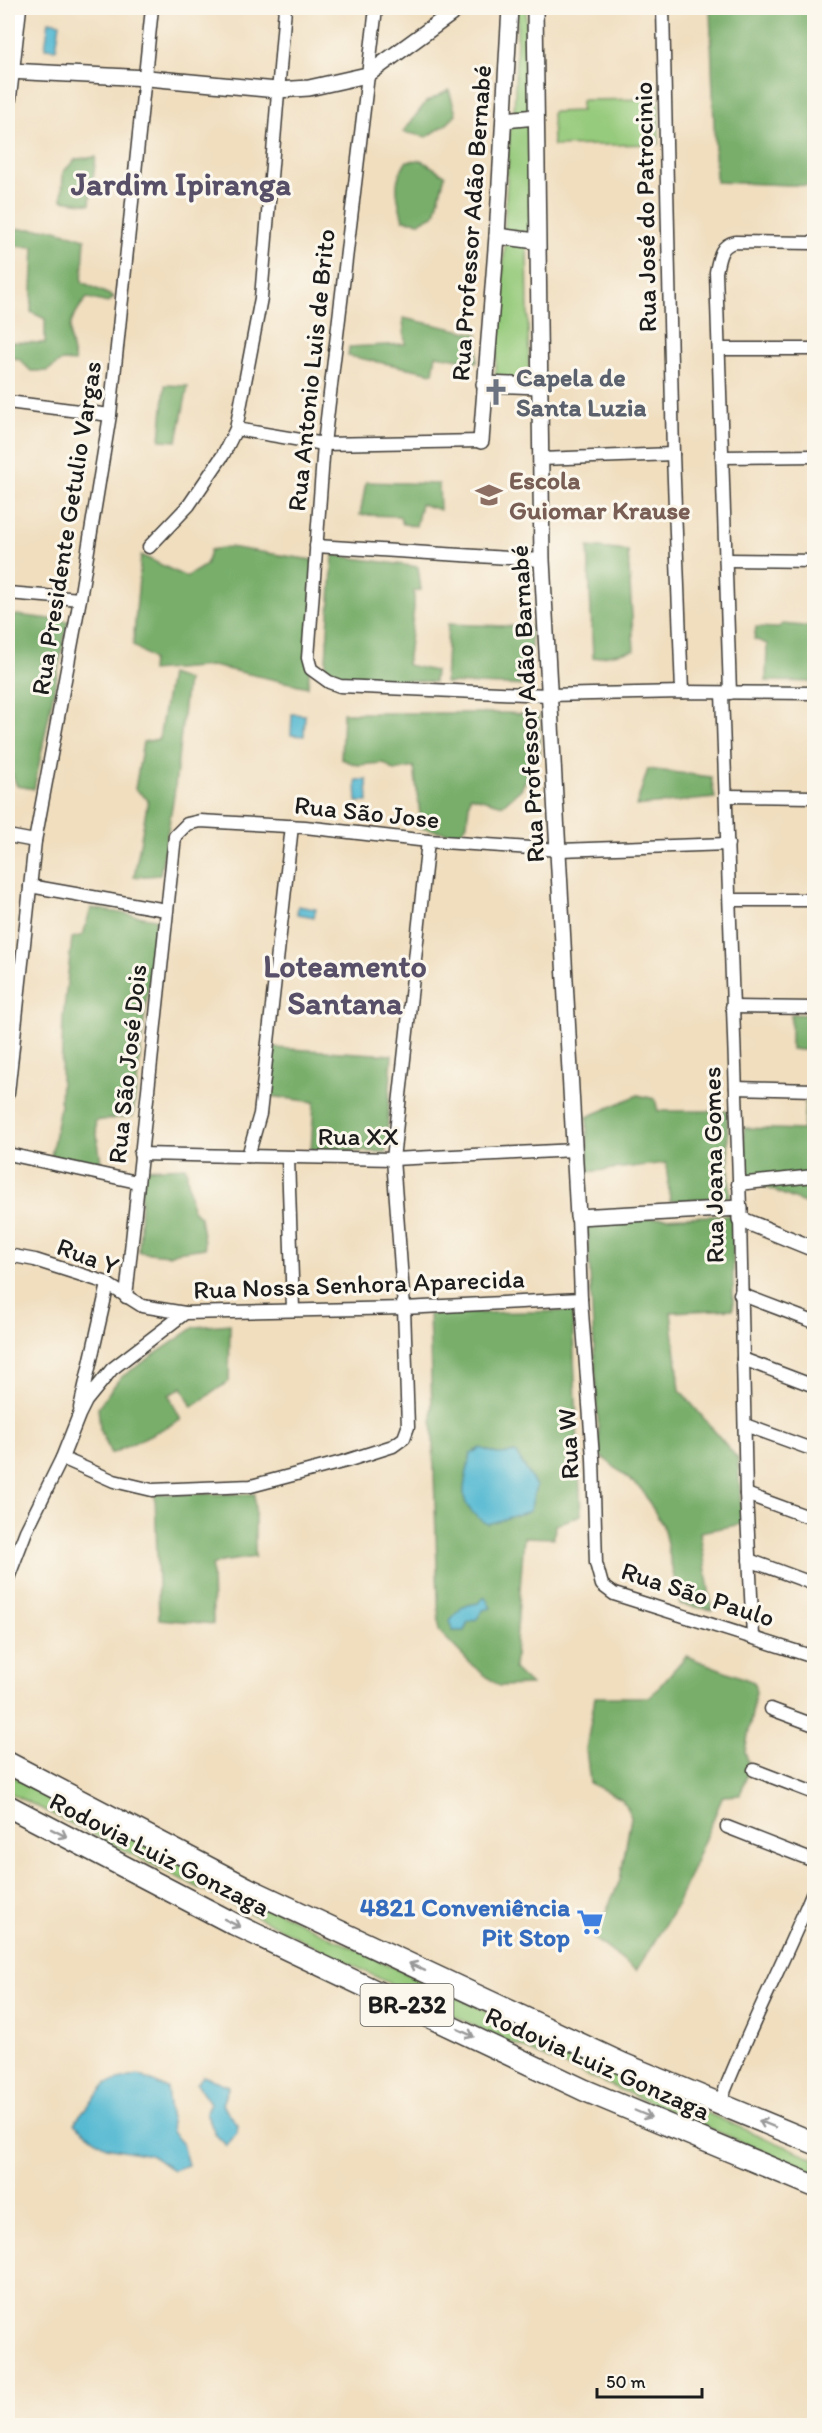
<svg xmlns="http://www.w3.org/2000/svg" width="822" height="2433" viewBox="0 0 822 2433" font-family="Itim,sans-serif">
	<style>
		.green { fill: #96ca7b; stroke: #59734c; stroke-width: 1.5 }
		.forest { fill: #78ae6b; stroke: #4a6544; stroke-width: 1.5 }
		.water { fill: #54b9d2; stroke: #386a77; stroke-width: 1.5 }
		.lines { fill: none; stroke-linecap: round; stroke-linejoin: round }
		.minor-casing { stroke: #3c3934; stroke-width: 15 }
		.tertiary-casing { stroke: #3c3934; stroke-width: 18 }
		.trunk-casing { stroke: #3c3934; stroke-width: 24 }
		.minor { stroke: #fff; stroke-width: 12 }
		.tertiary { stroke: #fff; stroke-width: 15 }
		.trunk { stroke: #fff; stroke-width: 21 }
		.oneway { stroke: #999 }
		.labels { text-anchor: middle; stroke-width: 6; stroke-linejoin: round; paint-order: stroke }
		.shield { fill: #fbf7ec; stroke: #5f5e5a; stroke-width: 1.5 }
		.shield-label { font-size: 24px; font-weight: bold; fill: #1c1c1c }
		.street-label { font-size: 26px; fill: #1c1c1c; stroke: #fbf7ec }
		.worship-label { font-size: 26px; font-weight: bold; fill: #5b616d; stroke: #fbf7ec; text-anchor: start }
		.education-label { font-size: 26px; font-weight: bold; fill: #785e54; stroke: #fbf7ec; text-anchor: start }
		.shop-label { font-size: 26px; font-weight: bold; fill: #366cbe; stroke: #fbf7ec; text-anchor: end }
		.district-label { font-size: 32px; font-weight: bold; fill: #585068; stroke: #fbf7ec }
	</style>
	<rect width="100%" height="100%" fill="#fbf7ec"/>
	<filter id="ink" filterUnits="userSpaceOnUse"><feTurbulence type="fractalNoise" baseFrequency=".0167" numOctaves="2"/><feDisplacementMap in="SourceGraphic" scale="12" xChannelSelector="R" yChannelSelector="G"/><feConvolveMatrix kernelMatrix="1 2 1 2 8 2 1 2 1" color-interpolation-filters="sRGB"/></filter>
	<filter id="wash" filterUnits="userSpaceOnUse"><feTurbulence type="fractalNoise" baseFrequency=".008" numOctaves="4" result="noise"/><feDisplacementMap in="SourceGraphic" scale="24" xChannelSelector="R" yChannelSelector="G"/><feGaussianBlur stdDeviation="1.35" result="paint"/><feColorMatrix in="noise" values="0 0 0 0 0 0 0 0 0 0 0 0 0 0 0 0 0 1.4 0 .05"/><feComposite in="paint" operator="in"/></filter>
	<g filter="url(#wash)">
		<rect width="100%" height="100%" fill="#f0debf"/>
		<g class="green">
			<path d="M518 8H526L529 114 514 115Z"/>
			<path d="M659 99V144L553 146 552 112 581 111V100Z"/>
			<path d="M510 123H528L530 236 504 234Z"/>
			<path d="M505 243 527 245 529 381 495 379Z"/>
			<path d="M8 1774C177 1864 350 1948 524 2029 620 2074 716 2119 814 2158V2173L490 2034 8 1792Z"/>
		</g>
		<g class="forest">
			<path d="M710 8H814V186L716 182Z"/>
			<path d="M449 90 456 114 447 124 427 137 403 132 426 102Z"/>
			<path d="M96 157 90 204 62 200 63 172 76 159Z"/>
			<path d="M421 160 445 175 435 214 420 222 403 220C397 197 391 181 407 161Z"/>
			<path d="M8 229H53L85 239 82 282 114 297 108 303 87 298C65 324 68 331 75 362L62 361 47 371H31L19 359 8 357V342L45 343V319L31 312 34 247 8 246Z"/>
			<path d="M403 318 478 334 477 362 436 355 433 373 348 356 349 347 405 344Z"/>
			<path d="M165 385 188 386 177 441 160 440Z"/>
			<path d="M366 482 439 484 440 510 421 504 416 526 403 524 399 516 360 515Z"/>
			<path d="M229 547 318 561 308 687 212 666 151 671 152 659 133 645 141 555 186 577 206 565 210 550Z"/>
			<path d="M588 547 628 551 634 650 593 658Z"/>
			<path d="M333 555 418 567 421 590 414 591V608L407 665 435 671 434 682 325 675Z"/>
			<path d="M16 615 68 621 34 789 17 786 8 766V619Z"/>
			<path d="M448 624 531 627V686L445 683Z"/>
			<path d="M783 624 814 627V682L766 681 767 644 754 639 756 627 777 628Z"/>
			<path d="M170 674 187 680 174 796 160 875 134 877 148 800 135 789 143 742 159 739Z"/>
			<path d="M343 713H507L539 715 540 754 521 789 503 805 470 796 467 824 459 835 415 827 420 815 414 767 394 771 384 763 357 765 341 759Z"/>
			<path d="M648 769 711 777 715 798 636 806Z"/>
			<path d="M91 908 156 919 133 1116 95 1121 102 1169 51 1156 60 1105 63 1018 72 938 83 935Z"/>
			<path d="M791 1014 814 1015V1079H813L811 1051 791 1049Z"/>
			<path d="M274 1048 392 1055 386 1152 311 1150 314 1102 270 1096Z"/>
			<path d="M638 1095 655 1099 658 1111H727L730 1197 670 1201 666 1163 588 1172 587 1117Z"/>
			<path d="M805 1102H814V1207L742 1178 744 1128 803 1130Z"/>
			<path d="M186 1167 192 1209 200 1217 205 1248 176 1252 169 1255 139 1252 142 1169Z"/>
			<path d="M733 1215V1309L671 1312 680 1390 738 1459 742 1524 700 1532 712 1610 680 1604 663 1526 642 1490 600 1455 587 1221Z"/>
			<path d="M572 1311 581 1515 555 1525 554 1538 524 1537 514 1669 531 1685 499 1686 473 1666 439 1631 429 1314Z"/>
			<path d="M230 1324 229 1381 192 1407 182 1387 169 1395 181 1420 111 1454 100 1429 98 1407 120 1378 195 1327Z"/>
			<path d="M155 1494H255V1557L221 1562 212 1566 213 1624 159 1619Z"/>
			<path d="M686 1656 754 1682 756 1692 745 1752 750 1767 740 1795 723 1796 676 1907 636 1971 594 1938 620 1880 631 1817 622 1799 590 1783 586 1749 595 1697H650Z"/>
		</g>
		<g class="water">
			<path d="M49 21 60 23 56 49 45 48Z"/>
			<path d="M292 714 305 715 304 736 291 735Z"/>
			<path d="M356 780H367L368 802H357Z"/>
			<path d="M298 906 316 909 314 917 297 914Z"/>
			<path d="M480 1448 497 1454 516 1453 536 1486 530 1511 488 1524C453 1504 465 1489 470 1454Z"/>
			<path d="M485 1597 491 1608 483 1610 477 1619 468 1622 464 1631H453L450 1621 463 1606 478 1603Z"/>
			<path d="M138 2075 167 2088 172 2132 182 2143 188 2165 173 2170 150 2155 106 2147 74 2123 107 2083Z"/>
			<path d="M203 2076 229 2086 222 2104 238 2125 237 2132 227 2146 215 2134 206 2112 210 2103 197 2084Z"/>
		</g>
	</g>
	<g filter="url(#ink)">
		<g class="lines">
			<defs>
				<g id="minor">
					<path d="M376 8 324 444 308 658 311 669 329 682 340 686 548 695 682 692 814 693"/>
					<path d="M663 8 673 454 682 692"/>
					<path d="M8 115 20 8"/>
					<path d="M719 349H814"/>
					<path d="M8 402 110 415"/>
					<path d="M236 429 324 444 481 441"/>
					<path d="M722 457 814 456"/>
					<path d="M541 459 673 454"/>
					<path d="M316 546 542 560"/>
					<path d="M149 547 189 505 223 455 236 429 261 298 285 8"/>
					<path d="M727 560 814 561"/>
					<path d="M8 593 80 599"/>
					<path d="M722 693 740 1208"/>
					<path d="M730 693 716 272C719 258 720 245 735 242L814 243"/>
					<path d="M726 796 814 797"/>
					<path d="M8 836 35 841"/>
					<path d="M30 886 166 910"/>
					<path d="M730 900H814"/>
					<path d="M732 1007 814 1008"/>
					<path d="M736 1088 814 1090"/>
					<path d="M8 1093 35 841 80 599 110 415 152 8"/>
					<path d="M8 1154 137 1182"/>
					<path d="M140 1154 393 1159 575 1150"/>
					<path d="M248 1156 260 1114 292 826"/>
					<path d="M288 1158 293 1309"/>
					<path d="M738 1184 814 1176"/>
					<path d="M578 1217 581 1299 593 1458 596 1563 602 1585 614 1594 814 1657"/>
					<path d="M740 1219 746 1494 753 1636"/>
					<path d="M8 1255 35 1260 104 1282 142 1306 185 1313"/>
					<path d="M740 1294 814 1322"/>
					<path d="M126 1297 175 836 187 824 200 821 305 827 428 841 560 850 728 844"/>
					<path d="M743 1359 814 1386"/>
					<path d="M80 1408 108 1284"/>
					<path d="M745 1425 814 1450"/>
					<path d="M62 1458 114 1481 152 1490 251 1486 346 1461 393 1446 404 1438 408 1427 404 1308 393 1159 428 841"/>
					<path d="M746 1494 814 1519"/>
					<path d="M749 1560 814 1584"/>
					<path d="M8 1578 26 1531 62 1458 79 1415 86 1401 112 1369 185 1313 404 1308 581 1299"/>
					<path d="M771 1709 814 1725"/>
					<path d="M754 1770 814 1793"/>
					<path d="M727 1827 814 1861"/>
					<path d="M719 2105C747 2031 784 1962 814 1889"/>
				</g>
				<g id="tertiary">
					<path d="M535 8 542 560 578 1217 740 1208V1219L814 1249"/>
					<path d="M8 71 148 78 277 90 309 88 367 75 459 8"/>
					<path d="M504 120 536 117"/>
					<path d="M497 236 536 241"/>
					<path d="M484 384 539 386"/>
					<path d="M481 441 497 236 510 8"/>
				</g>
				<g id="trunk">
					<path d="M8 1763 247 1888 623 2064 814 2143"/>
					<path d="M8 1806 234 1924 584 2090 814 2186"/>
				</g>
			</defs>
			<use href="#minor" class="minor-casing"/>
			<use href="#tertiary" class="tertiary-casing"/>
			<use href="#trunk" class="trunk-casing"/>
			<use href="#minor" class="minor"/>
			<use href="#tertiary" class="tertiary"/>
			<use href="#trunk" class="trunk"/>
		</g>
		<defs><path id="oneway-shaft" d="M-6 0H5M1.5-3L5.5 0L1.5 3" fill="none" stroke-width="1.6" stroke-linecap="round" stroke-linejoin="round" transform="scale(1.5)"/></defs>
		<g class="oneway">
			<use href="#oneway-shaft" transform="translate(59 1833) rotate(27)"/>
			<use href="#oneway-shaft" transform="translate(232 1923) rotate(27)"/>
			<use href="#oneway-shaft" transform="translate(417 1967) rotate(-155)"/>
			<use href="#oneway-shaft" transform="translate(466 2033) rotate(25)"/>
			<use href="#oneway-shaft" transform="translate(643 2114) rotate(23)"/>
			<use href="#oneway-shaft" transform="translate(767 2124) rotate(-158)"/>
		</g>
	</g>
	<defs>
		<symbol id="church-bare" viewBox="-9 -9 18 18"><path d="M-1.2-6h2.4v3.5h3.3v2.4h-3.3V6h-2.4V-.1h-3.3v-2.4h3.3Z" fill="#6b7280" stroke="#fbf7ec" stroke-width="2.5" paint-order="stroke"/></symbol>
		<symbol id="school-bare" viewBox="-9 -9 18 18"><path d="M0-5L7-2L0 1L-7-2ZM-4 1L0 2.5L4 1V4Q0 6-4 4Z" fill="#8d6e63" stroke="#fbf7ec" stroke-width="2.5" paint-order="stroke"/></symbol>
		<symbol id="supermarket-bare" viewBox="-9 -9 18 18"><path d="M-6-5.5h2.5l.6 2H6L4.5 2H-2.5L-4.4-4H-6ZM-1.5 3.2a1.3 1.3 0 1 0 .1 0ZM3 3.2a1.3 1.3 0 1 0 .1 0Z" fill="#3f7fe0" stroke="#fbf7ec" stroke-width="2.5" paint-order="stroke"/></symbol>
	</defs>
	<g fill-rule="evenodd">
		<use href="#church-bare" x="477" y="373" width="38" height="38"/>
		<use href="#school-bare" x="470" y="476" width="38" height="38"/>
		<use href="#supermarket-bare" x="571" y="1903" width="38" height="38"/>
	</g>
	<g class="labels">
		<rect class="shield" x="360.5" y="1984" width="93" height="42" rx="4.5"/>
		<g class="shield-label">
			<text x="407" y="2013">BR-232</text>
		</g>
		<g class="street-label">
			<text transform="translate(645 207) rotate(-91)" y="9">Rua José do Patrocinio</text>
			<text transform="translate(471 223) rotate(-86)" y="9">Rua Professor Adão Bernabé</text>
			<text transform="translate(311 370) rotate(-84)" y="9">Rua Antonio Luis de Brito</text>
			<text transform="translate(66 528) rotate(-81)" y="9">Rua Presidente Getulio Vargas</text>
			<text transform="translate(527 704) rotate(-93)" y="9">Rua Professor Adão Barnabé</text>
			<text transform="translate(367 812) rotate(6)" y="9">Rua São Jose</text>
			<text transform="translate(127 1064) rotate(-84)" y="9">Rua São José Dois</text>
			<text x="358" y="1145">Rua XX</text>
			<text transform="translate(713 1165) rotate(-91)" y="9">Rua Joana Gomes</text>
			<text transform="translate(88 1256) rotate(20)" y="9">Rua Y</text>
			<text transform="translate(359 1284) rotate(-2)" y="9">Rua Nossa Senhora Aparecida</text>
			<text transform="translate(568 1444) rotate(-93)" y="9">Rua W</text>
			<text transform="translate(698 1594) rotate(18)" y="9">Rua São Paulo</text>
			<text transform="translate(160 1854) rotate(27)" y="9">Rodovia Luiz Gonzaga</text>
			<text transform="translate(598 2063) rotate(24)" y="9">Rodovia Luiz Gonzaga</text>
		</g>
		<g class="worship-label">
			<text x="516" y="386">Capela de<tspan x="516" dy="30">Santa Luzia</tspan></text>
		</g>
		<g class="education-label">
			<text x="509" y="489">Escola<tspan x="509" dy="30">Guiomar Krause</tspan></text>
		</g>
		<g class="shop-label">
			<text x="570" y="1916">4821 Conveniência<tspan x="570" dy="30">Pit Stop</tspan></text>
		</g>
		<g class="district-label">
			<text x="181" y="195">Jardim Ipiranga</text>
			<text x="345" y="977">Loteamento<tspan x="345" dy="37">Santana</tspan></text>
		</g>
	</g>
	<rect width="822" height="2433" fill="none" stroke="#fbf7ec" stroke-width="30"/>
	<path d="M597 2388v9h105v-9" fill="none" stroke="#1c1c1c" stroke-width="3"/>
	<text x="606" y="2388" font-size="18" fill="#1c1c1c" stroke="#fbf7ec" stroke-width="4.5" paint-order="stroke">50 m</text>
</svg>
